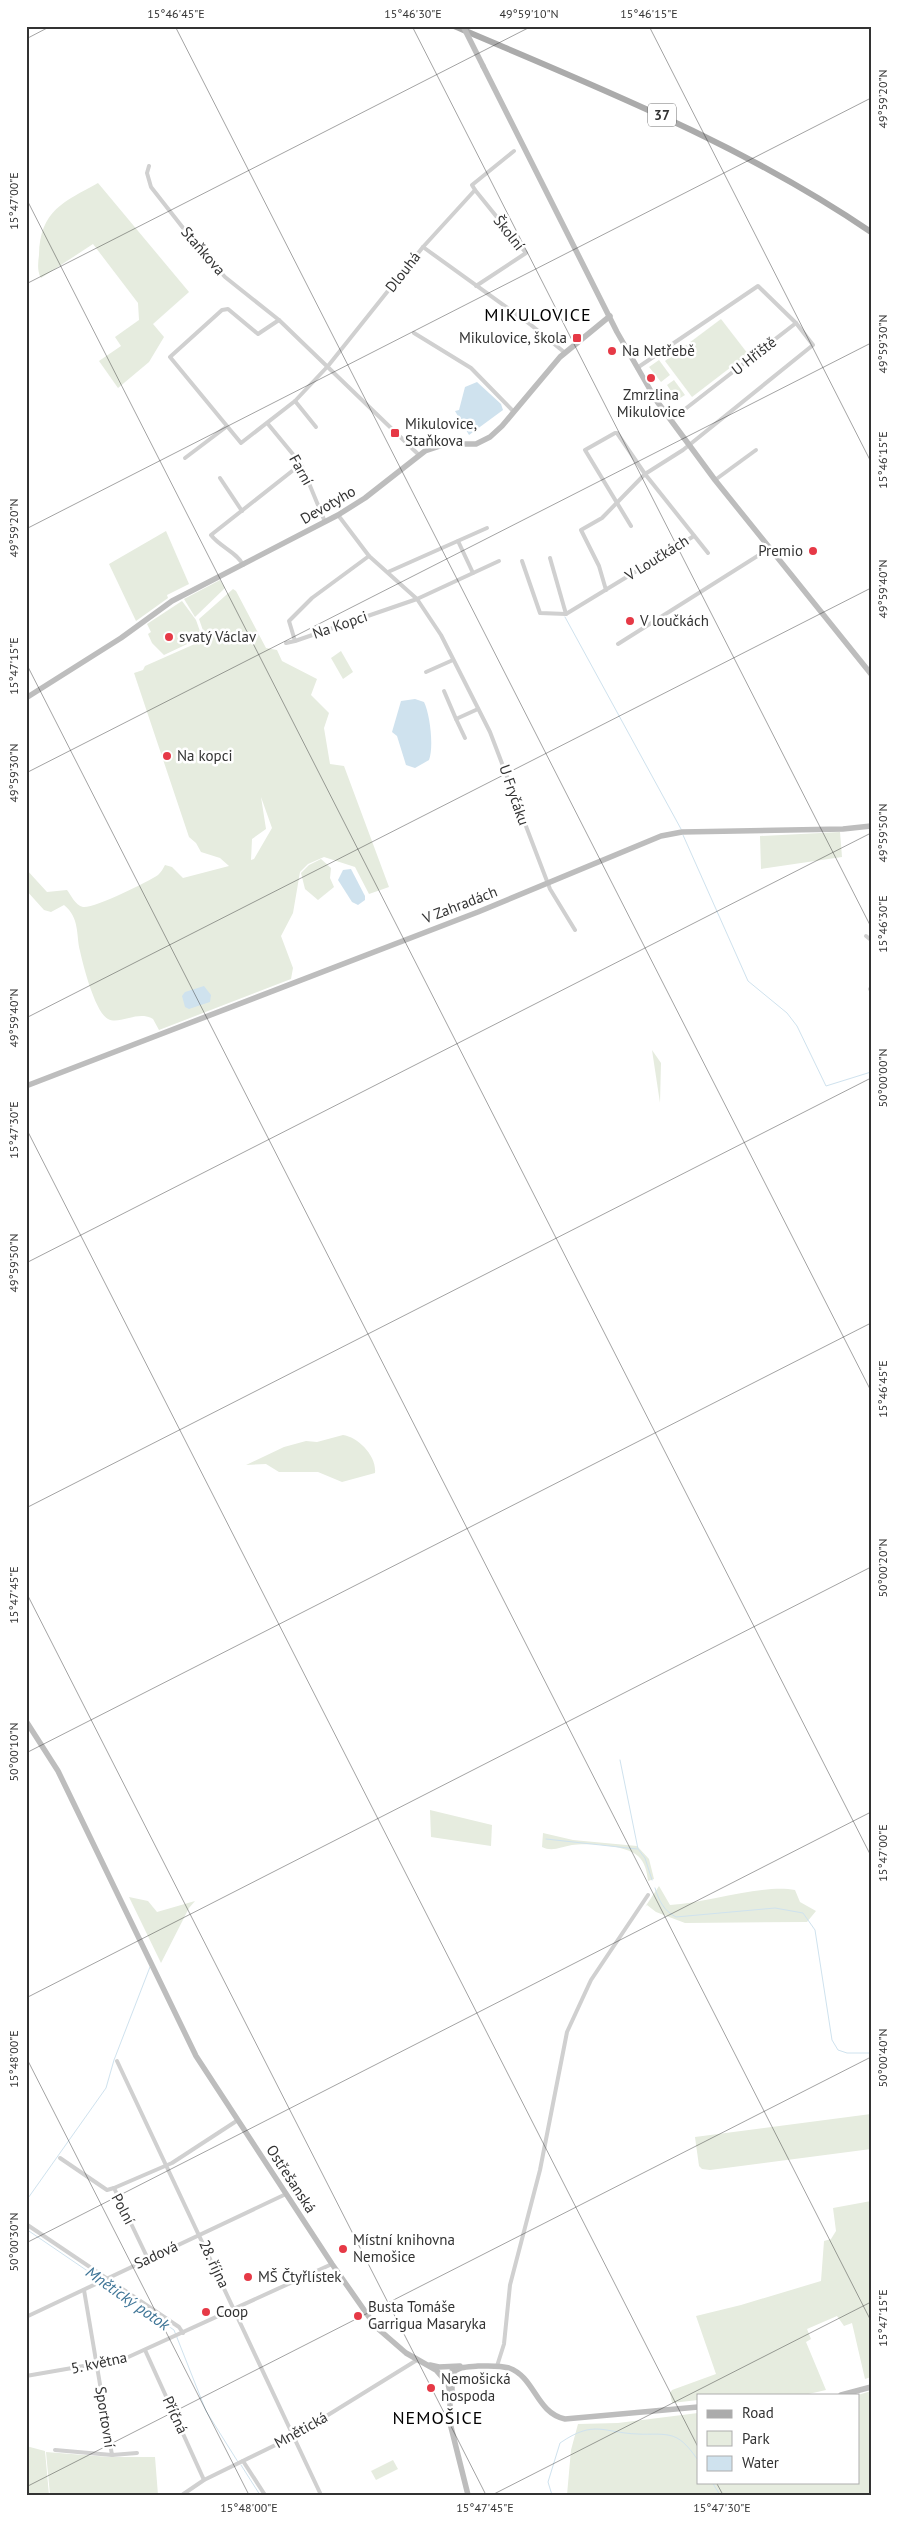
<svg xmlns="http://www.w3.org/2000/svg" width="897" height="2521" viewBox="0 0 897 2521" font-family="'PT Sans',sans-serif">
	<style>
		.green { fill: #e6ecdf; fill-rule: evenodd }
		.water { fill: #cfe2ee }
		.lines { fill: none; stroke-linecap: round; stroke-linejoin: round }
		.stream { stroke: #cfe2ee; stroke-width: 1 }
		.street { stroke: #d0d0d0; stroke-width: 4 }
		.secondary { stroke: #bdbdbd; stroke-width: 5.5 }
		.primary { stroke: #ababab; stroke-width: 6 }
		.secondary-bridge { stroke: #bdbdbd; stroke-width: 5.5 }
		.ticks { fill: none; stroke: #333; stroke-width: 1; stroke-opacity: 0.45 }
		.poi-dot { fill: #e63946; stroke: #fff; stroke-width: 2 }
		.labels { text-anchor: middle; stroke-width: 5; stroke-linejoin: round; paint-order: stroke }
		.shield { fill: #fff; stroke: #707070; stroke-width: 1 }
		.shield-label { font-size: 14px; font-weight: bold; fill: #333 }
		.street-label { font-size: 15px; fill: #333; stroke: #fff }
		.poi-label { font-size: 15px; fill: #333; stroke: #fff; text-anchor: start }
		.water-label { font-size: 16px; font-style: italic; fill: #3f7597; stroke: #fff }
		.quarter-label { font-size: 18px; letter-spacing: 1px; fill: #000; stroke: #fff }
		.neatline { fill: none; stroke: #333; stroke-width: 2 }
		.ticks-label { font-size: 12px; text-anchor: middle; fill: #333 }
	</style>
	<rect width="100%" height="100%" fill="#fff"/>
	<g class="green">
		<path d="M98 183 189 292 153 324 164 337 149 362 118 388 99 361 121 346 115 337 139 320 138 303 93 244 41 278C37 271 38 263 39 255 40 210 64 202 98 183Z"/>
		<path d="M721 319 748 354 692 397 665 361Z"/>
		<path d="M659 360 670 375 661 382 649 367Z"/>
		<path d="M674 380 685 395 677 400 667 385Z"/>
		<path d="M166 531 189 584 167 595 168 598 136 621 109 564Z"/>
		<path d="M220 580 225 588 195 617 184 599Z"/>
		<path d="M233 589 236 591 266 648 277 650 282 661 317 679 311 695 329 713 324 728 330 764 344 766 389 887 369 894 355 867 324 857 308 864 300 872 293 913 281 936 293 968 291 979 159 1030 153 1019C138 1010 120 1025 108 1019 95 1012 83 965 80 951 76 935 80 918 64 905L51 912 44 910 26 890V869L47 892 67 890C71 895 75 905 83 907 93 909 148 882 158 875 161 872 163 869 165 865L172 867 183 878 229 866 220 858 201 852 196 843 189 837 134 673 143 670 145 666 206 639 199 619ZM261 797 272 828 254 859 251 860 252 839 266 829Z"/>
		<path d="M182 601 196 620 202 637 164 655 152 643 148 634 151 632 147 624Z"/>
		<path d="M341 651 353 672 343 679 331 658Z"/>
		<path d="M840 832 842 857 761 869 760 836Z"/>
		<path d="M321 859 331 868 330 878 334 887 318 900 305 889 301 873 309 865Z"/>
		<path d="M652 1050 661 1063 660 1103Z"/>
		<path d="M343 1435C358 1437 377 1456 375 1473L342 1482 318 1472H279L266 1464 246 1465 284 1447 306 1441 317 1442Z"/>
		<path d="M430 1810 492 1825 491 1846 431 1837Z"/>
		<path d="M543 1833 573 1840 637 1846 649 1859 654 1879 648 1881C647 1872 645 1862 638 1856 626 1845 587 1843 572 1845 561 1847 552 1852 542 1847Z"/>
		<path d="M659 1886 670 1905C708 1903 762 1884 795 1890L800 1902 816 1911 807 1922 685 1923 656 1912 647 1905 645 1907Z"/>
		<path d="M129 1897 148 1901 157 1912 195 1901 189 1908 161 1963Z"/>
		<path d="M871 2114V2149L710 2170 702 2169 699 2166 695 2137Z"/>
		<path d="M871 2201V2377L865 2379 852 2323 844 2326 837 2316 807 2329 811 2339 806 2342 826 2390 804 2395H698V2400L672 2403 670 2393 672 2390 716 2374 696 2316 741 2305 821 2281 824 2241 831 2239 836 2231 833 2208Z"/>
		<path d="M871 2391V2495H567L571 2450 578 2424 618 2423 698 2413V2482H858V2395Z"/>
		<path d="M26 2446 45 2451 49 2495H26Z"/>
		<path d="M46 2452 109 2457H155L158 2495H50Z"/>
		<path d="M393 2460 398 2469 376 2480 371 2471Z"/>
	</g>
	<g class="water">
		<path d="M477 382 501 404 503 410 469 435 455 411 459 410 465 387Z"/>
		<path d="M415 699 424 702C430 714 434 747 429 760L415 768 406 765 397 736 392 732 401 701Z"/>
		<path d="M351 869 365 896V900L358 905 352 902 338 880 343 870Z"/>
		<path d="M204 986 211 995 210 1002 189 1009 185 1007 182 996 185 992Z"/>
	</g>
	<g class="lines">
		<g class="stream">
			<path d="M565 617 681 829"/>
			<path d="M683 835 748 981 787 1013 797 1026 826 1086 871 1072"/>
			<path d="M620 1760 638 1849 645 1858 652 1880"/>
			<path d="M546 1839 637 1849"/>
			<path d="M655 1888C659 1901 664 1911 676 1917L775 1908 803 1913 815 1930 832 2040 838 2050 847 2053H871"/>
			<path d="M26 2201 106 2088 114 2060 150 1967"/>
			<path d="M26 2229 174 2330 206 2411 238 2462"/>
			<path d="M241 2465 260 2495"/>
			<path d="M712 2482 720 2495"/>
			<path d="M552 2495 548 2482 560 2443C595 2419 603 2433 638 2434 650 2435 666 2432 677 2438 686 2443 692 2452 698 2460"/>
		</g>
		<g class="street">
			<path d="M149 166 147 173 151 187 198 247 225 277 279 320 419 455"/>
			<path d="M475 190 526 253 476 286"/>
			<path d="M423 247 531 325 564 352"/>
			<path d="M279 320 258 334 228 309 222 310 170 357 241 443 295 401 328 366 423 247 475 190 472 185 514 151"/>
			<path d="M414 333 471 368 513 411"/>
			<path d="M637 368 758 286 796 323 671 420"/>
			<path d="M295 401 316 427"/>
			<path d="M268 424 301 464 325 522"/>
			<path d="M185 458 226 427"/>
			<path d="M220 478 242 511"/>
			<path d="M715 480 756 450"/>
			<path d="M338 515 369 556 417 599 441 635 490 732 550 889 575 930"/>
			<path d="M631 526 585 450 615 433H617L645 474 708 553"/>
			<path d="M458 541 473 573"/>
			<path d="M369 556 312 598 289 621 295 641 417 599 499 561"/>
			<path d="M550 558 566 614"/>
			<path d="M522 561 540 613 566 614 694 536"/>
			<path d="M243 565C238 553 220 547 211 535L301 464"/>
			<path d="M388 572 487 528"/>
			<path d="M606 590 599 566 581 530 602 518 645 474 683 450 813 345 796 323"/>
			<path d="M286 643 295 641"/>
			<path d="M618 644 770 548"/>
			<path d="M426 672 453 660"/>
			<path d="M444 691 456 719"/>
			<path d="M465 738 456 719 478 709"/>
			<path d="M866 936 871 940"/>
			<path d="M870 989H871"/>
			<path d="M117 2061 321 2495"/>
			<path d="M60 2158 107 2190 114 2188 148 2259"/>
			<path d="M114 2188 172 2163 238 2120"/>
			<path d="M26 2224 179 2327 183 2333"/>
			<path d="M84 2290 112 2455 137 2453"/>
			<path d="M26 2317 286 2194"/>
			<path d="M145 2350 204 2480"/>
			<path d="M497 2366 504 2344 510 2285 540 2170 567 2032 591 1980 648 1895"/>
			<path d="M26 2376 124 2359 332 2264"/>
			<path d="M55 2450 112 2455"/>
			<path d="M243 2461 265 2495"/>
			<path d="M182 2495 204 2480 294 2436 417 2360"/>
		</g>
		<g class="secondary">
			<path d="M483 66 617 332 656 400 715 480 871 674"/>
			<path d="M26 698 121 638 172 601 338 515 365 498 425 451 446 444H476L490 437 502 426 560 357 610 316"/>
			<path d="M26 1086 478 912 661 836 682 832 843 829 871 826"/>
			<path d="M26 1721 58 1771 196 2056 332 2264 376 2327 406 2353 436 2370 448 2384 450 2392V2423L468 2495"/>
			<path d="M430 2365 439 2367 460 2366"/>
			<path d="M452 2374C458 2366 469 2367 478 2366 488 2366 499 2365 509 2368 535 2377 536 2413 565 2419L698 2407"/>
			<path d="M452 2391V2371"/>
			<path d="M841 2395 871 2387"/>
		</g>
		<path class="primary" d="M454 26C597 87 742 144 871 232"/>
		<path class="secondary-bridge" d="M463 26 483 66"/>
	</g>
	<path class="ticks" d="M175 26 871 1391M412 26 871 927M649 26 871 462M26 39 51 26M26 198 871 1856M26 284 532 26M26 529 871 98M26 663 871 2321M26 773 871 343M26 1018 871 588M26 1128 698 2447M26 1263 871 833M26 1508 871 1078M26 1592 486 2495M26 1753 871 1323M26 1998 871 1567M26 2057 249 2495M26 2243 871 1812M716 2482 723 2495M26 2487 871 2057M492 2495 871 2302"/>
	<g class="poi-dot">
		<rect x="572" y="333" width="10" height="10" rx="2.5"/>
		<circle cx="612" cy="351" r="5"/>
		<circle cx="651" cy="378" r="5"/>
		<rect x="390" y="428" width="10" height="10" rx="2.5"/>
		<circle cx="813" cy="551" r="5"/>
		<circle cx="630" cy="621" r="5"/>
		<circle cx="169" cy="637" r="5"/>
		<circle cx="167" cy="756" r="5"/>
		<circle cx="343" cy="2249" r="5"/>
		<circle cx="248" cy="2277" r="5"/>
		<circle cx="206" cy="2312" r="5"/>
		<circle cx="358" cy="2316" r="5"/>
		<circle cx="431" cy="2388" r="5"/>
	</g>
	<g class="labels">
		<rect class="shield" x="648" y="103.5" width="28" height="23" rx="4"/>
		<g class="shield-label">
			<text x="662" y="120">37</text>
		</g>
		<g class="street-label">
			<text transform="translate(509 233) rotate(52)" y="5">Školní</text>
			<text transform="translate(203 251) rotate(49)" y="5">Staňkova</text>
			<text transform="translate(403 272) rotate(-52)" y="5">Dlouhá</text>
			<text transform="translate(754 356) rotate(-38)" y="5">U Hřiště</text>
			<text transform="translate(301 470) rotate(61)" y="5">Farní</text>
			<text transform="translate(328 505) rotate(-30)" y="5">Devotyho</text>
			<text transform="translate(657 558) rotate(-32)" y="5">V Loučkách</text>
			<text transform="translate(340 625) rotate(-19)" y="5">Na Kopci</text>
			<text transform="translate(514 795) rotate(71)" y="5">U Fryčáku</text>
			<text transform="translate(460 905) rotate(-21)" y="5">V Zahradách</text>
			<text transform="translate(291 2179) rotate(57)" y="5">Ostřešanská</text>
			<text transform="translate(123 2209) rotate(62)" y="5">Polní</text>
			<text transform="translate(156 2255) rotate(-25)" y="5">Sadová</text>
			<text transform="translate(214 2264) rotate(65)" y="5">28. října</text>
			<text transform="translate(99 2363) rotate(-12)" y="5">5. května</text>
			<text transform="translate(175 2415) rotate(65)" y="5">Příčná</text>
			<text transform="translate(105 2417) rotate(81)" y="5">Sportovní</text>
			<text transform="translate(301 2430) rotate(-29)" y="5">Mnětická</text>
		</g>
		<g class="poi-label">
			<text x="567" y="343" text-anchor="end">Mikulovice, škola</text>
			<text x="622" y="356">Na Netřebě</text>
			<text x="651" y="400" text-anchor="middle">Zmrzlina<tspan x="651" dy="17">Mikulovice</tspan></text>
			<text x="405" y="429">Mikulovice,<tspan x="405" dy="17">Staňkova</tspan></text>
			<text x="803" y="556" text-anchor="end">Premio</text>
			<text x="640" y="626">V loučkách</text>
			<text x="179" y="642">svatý Václav</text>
			<text x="177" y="761">Na kopci</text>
			<text x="353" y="2245">Místní knihovna<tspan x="353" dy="17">Nemošice</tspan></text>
			<text x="258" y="2282">MŠ Čtyřlístek</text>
			<text x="368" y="2312">Busta Tomáše<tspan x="368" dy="17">Garrigua Masaryka</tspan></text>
			<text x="216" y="2317">Coop</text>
			<text x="441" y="2384">Nemošická<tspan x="441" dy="17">hospoda</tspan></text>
		</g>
		<g class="water-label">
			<text transform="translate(128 2298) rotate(35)" y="6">Mnětický potok</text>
		</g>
		<g class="quarter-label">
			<text x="538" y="321">MIKULOVICE</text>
			<text x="438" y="2424">NEMOŠICE</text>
		</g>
	</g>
	<rect width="897" height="2521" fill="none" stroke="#ffffff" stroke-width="55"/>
	<rect x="697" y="2394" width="162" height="90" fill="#ffffff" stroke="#adadad"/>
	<rect x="707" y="2410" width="25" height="8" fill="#ababab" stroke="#adadad"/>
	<text x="742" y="2418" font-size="15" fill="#333333">Road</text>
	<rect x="707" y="2431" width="25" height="15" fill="#e6ecdf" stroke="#adadad"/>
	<text x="742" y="2444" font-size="15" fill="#333333">Park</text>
	<rect x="707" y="2456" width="25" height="15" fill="#cfe2ee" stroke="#adadad"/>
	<text x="742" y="2468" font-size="15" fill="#333333">Water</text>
	<rect x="28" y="28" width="842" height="2466" class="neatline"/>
	<g class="ticks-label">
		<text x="176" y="18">15°46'45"E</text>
		<text x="413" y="18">15°46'30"E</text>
		<text x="529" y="18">49°59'10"N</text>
		<text x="649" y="18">15°46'15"E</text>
		<text transform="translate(883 99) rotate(-90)" y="4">49°59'20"N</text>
		<text transform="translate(14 201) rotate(-90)" y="4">15°47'00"E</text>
		<text transform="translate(883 344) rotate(-90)" y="4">49°59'30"N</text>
		<text transform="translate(883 460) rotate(-90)" y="4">15°46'15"E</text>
		<text transform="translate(14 528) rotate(-90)" y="4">49°59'20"N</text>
		<text transform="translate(883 589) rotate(-90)" y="4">49°59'40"N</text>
		<text transform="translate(14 666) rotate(-90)" y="4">15°47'15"E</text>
		<text transform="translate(14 773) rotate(-90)" y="4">49°59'30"N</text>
		<text transform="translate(883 833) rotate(-90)" y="4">49°59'50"N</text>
		<text transform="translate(883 924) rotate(-90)" y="4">15°46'30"E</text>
		<text transform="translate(14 1018) rotate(-90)" y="4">49°59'40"N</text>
		<text transform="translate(883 1078) rotate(-90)" y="4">50°00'00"N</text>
		<text transform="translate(14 1130) rotate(-90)" y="4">15°47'30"E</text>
		<text transform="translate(14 1263) rotate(-90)" y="4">49°59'50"N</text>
		<text transform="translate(883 1389) rotate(-90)" y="4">15°46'45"E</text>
		<text transform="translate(883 1568) rotate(-90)" y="4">50°00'20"N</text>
		<text transform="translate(14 1595) rotate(-90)" y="4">15°47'45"E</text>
		<text transform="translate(14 1752) rotate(-90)" y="4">50°00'10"N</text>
		<text transform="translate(883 1853) rotate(-90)" y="4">15°47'00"E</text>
		<text transform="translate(883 2058) rotate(-90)" y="4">50°00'40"N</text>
		<text transform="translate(14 2059) rotate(-90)" y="4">15°48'00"E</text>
		<text transform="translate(14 2242) rotate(-90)" y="4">50°00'30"N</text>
		<text transform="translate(883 2318) rotate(-90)" y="4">15°47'15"E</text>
		<text x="249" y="2512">15°48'00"E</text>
		<text x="485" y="2512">15°47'45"E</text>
		<text x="722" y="2512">15°47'30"E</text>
	</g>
</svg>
